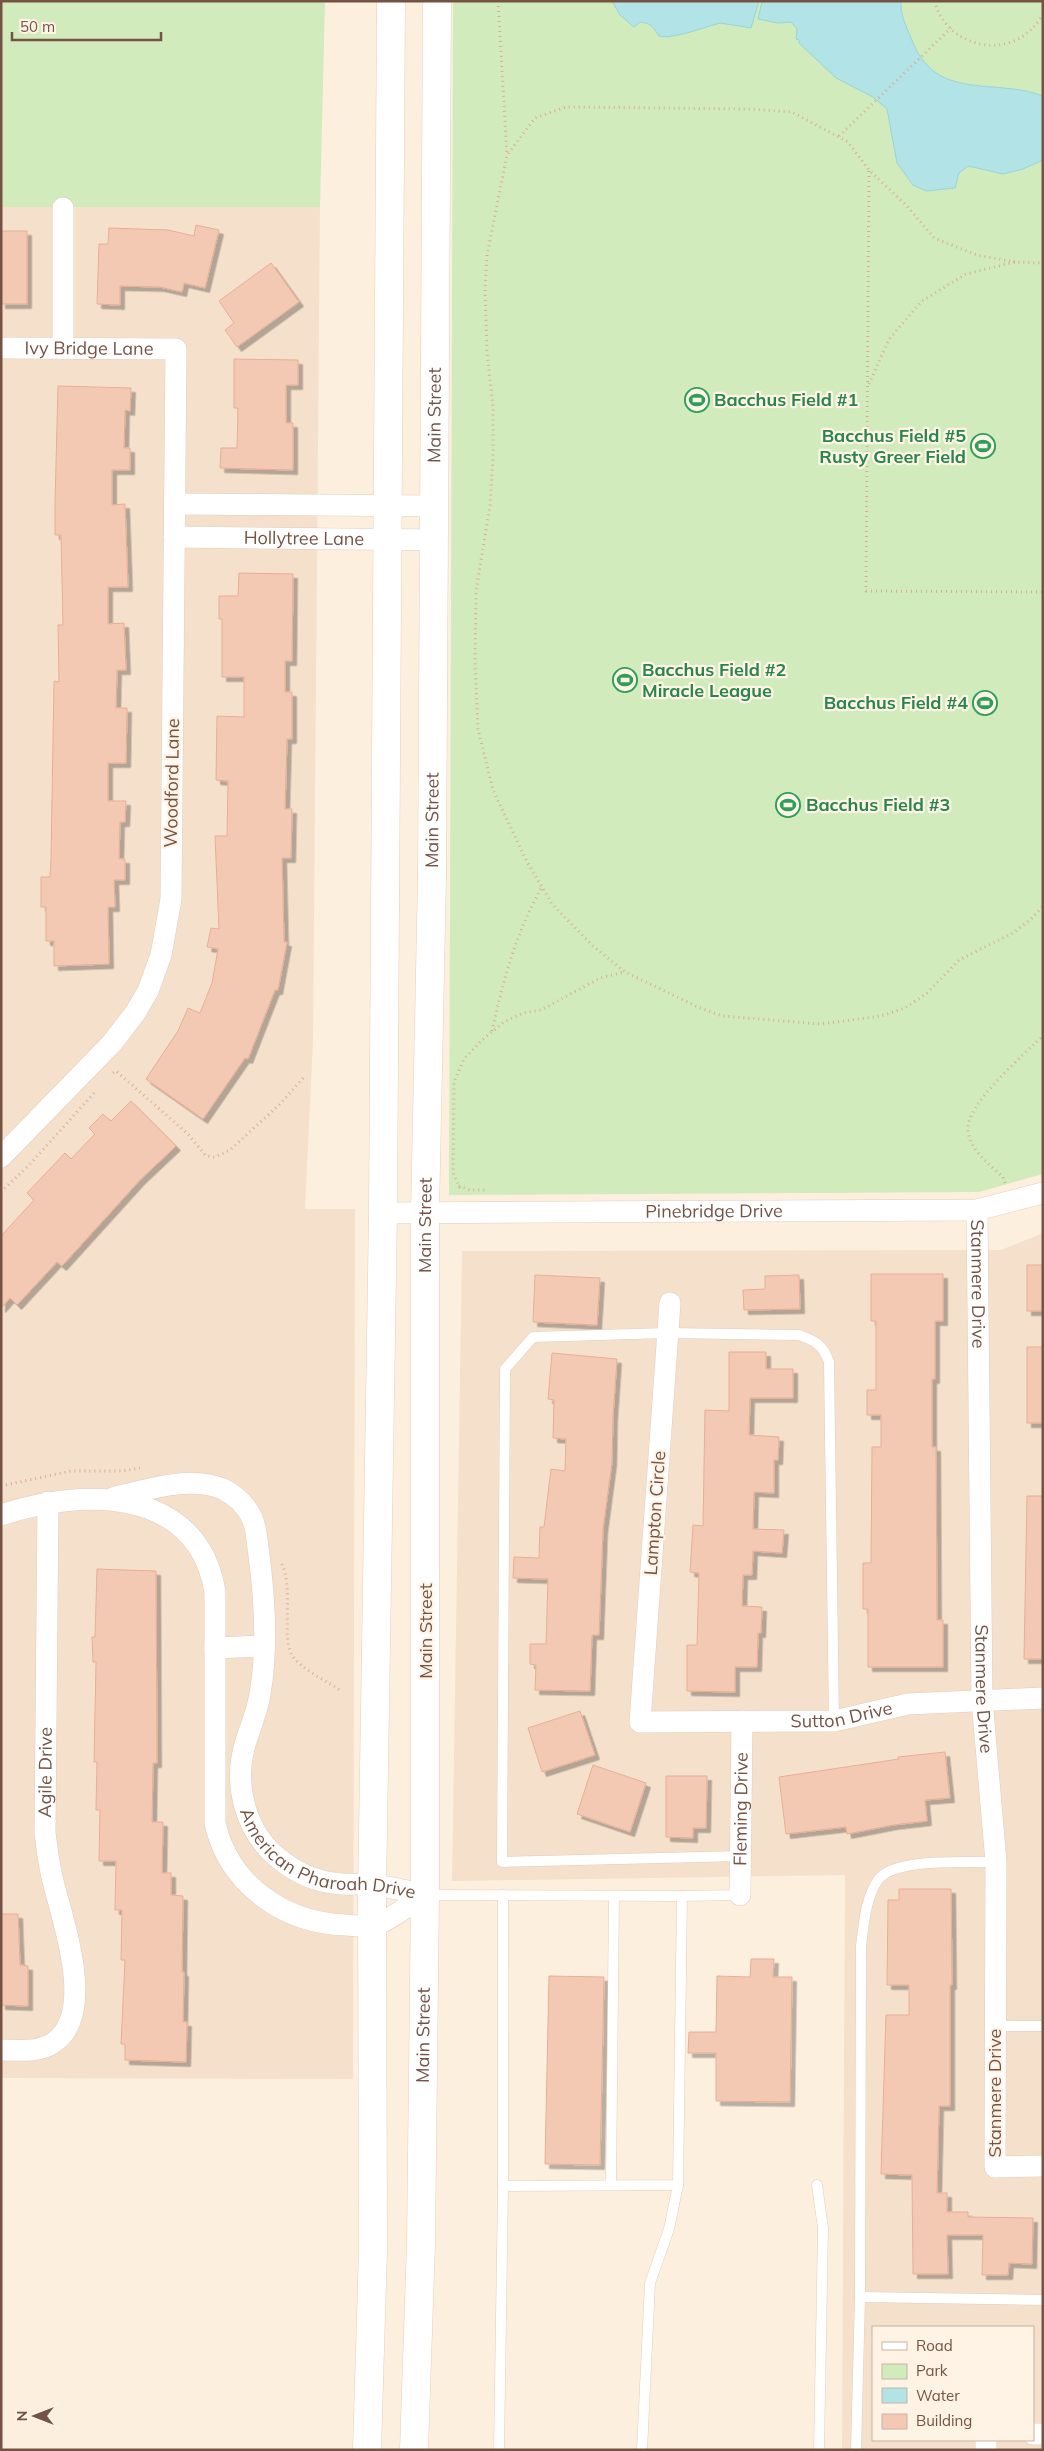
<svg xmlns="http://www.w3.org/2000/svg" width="1044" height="2451" viewBox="0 0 1044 2451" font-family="Mulish,sans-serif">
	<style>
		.residential { fill: #f5e0cc; fill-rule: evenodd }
		.green { fill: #d2ebbc }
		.water { fill: #b2e3e7; stroke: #98d4da }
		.building { fill: #f4c9b4; stroke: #e8ae94; filter: url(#shadow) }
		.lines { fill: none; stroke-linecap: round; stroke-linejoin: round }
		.service-casing { stroke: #e3ccbd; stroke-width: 11 }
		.minor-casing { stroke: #e3ccbd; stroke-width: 22 }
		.secondary-casing { stroke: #e9cdba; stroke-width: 29 }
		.path { stroke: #d8ad98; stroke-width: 3; stroke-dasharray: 1 4; stroke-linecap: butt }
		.service { stroke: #fff; stroke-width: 10 }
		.minor { stroke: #fff; stroke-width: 21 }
		.secondary { stroke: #fff; stroke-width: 28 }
		.labels { text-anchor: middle; stroke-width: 4.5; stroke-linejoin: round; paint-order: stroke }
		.street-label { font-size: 18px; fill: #745345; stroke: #fff3e5 }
		.leisure-label { font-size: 18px; font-weight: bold; fill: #27864d; stroke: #fff3e5; text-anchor: start }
	</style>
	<defs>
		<filter id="shadow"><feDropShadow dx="4.5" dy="4.5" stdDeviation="0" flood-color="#0004"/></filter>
	</defs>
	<rect width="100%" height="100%" fill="#fdefde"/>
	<g class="residential">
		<path d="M1 207H320L313 1040 305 1209H355L353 2079 1 2078Z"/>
		<path d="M1043 1233V2450H842L845 1875 452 1881 462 1251 1001 1250ZM873 2327H1033V2440H873Z"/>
	</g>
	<g class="green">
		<path d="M1 1H325L320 207H1Z"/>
		<path d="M453 1H1043V1174L979 1192 449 1195Z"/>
	</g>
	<g class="water">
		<path d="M612 1H759L751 28 720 23 687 33 668 37 659 36C653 27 651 23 640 22L634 27 620 15Z"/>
		<path d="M762 1H901C900 14 906 26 911 38 935 103 993 77 1043 96V160L1023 169 1003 174 968 166 959 173 955 188 926 191 913 185 897 163 887 109 873 97 836 78 799 43V40L796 39 797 29 791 22 778 23 758 19Z"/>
	</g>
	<g class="building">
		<path d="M196 225 219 230 205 288 184 283 182 292 160 287 120 286V305L97 304 99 244H108L109 228 168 230 194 236Z"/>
		<rect x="1" y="231" width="26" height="73"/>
		<path d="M271 263 299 302 237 347 225 330 234 323 219 301Z"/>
		<path d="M234 359 298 360V385H286V423H293V470L220 468 221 448H237L238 408H234Z"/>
		<path d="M58 386 131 388 130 411 125 410 124 448H130V470H112V505L125 504 128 587H108V624L124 623 126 670H117L116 708H127L126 763H108V801H126L125 822H120L119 859H125V880H114L115 907H108L109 964 54 966V941H46V907H41V877H50L51 859 54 681 59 682 58 625H63L61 535H55V503Z"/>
		<path d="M239 573 293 574 292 661H285V692H292V739H287L285 809H292L291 858H282L284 942H287L278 990H275L248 1059 245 1058 203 1119 146 1079 178 1031 188 1008 200 1013 212 983 218 949 207 947 211 928 219 929 215 836H227L228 781 216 780 217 716 244 717V677H222V619H219V596H238Z"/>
		<path d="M131 1101 176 1146 140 1180 62 1266 57 1262 17 1305 10 1298 1 1308V1236L34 1200 27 1193 65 1153 71 1159 95 1134 89 1128 103 1114 111 1121Z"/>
		<rect x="1027" y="1265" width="16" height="46"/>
		<path d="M871 1274H943V1321H935V1379H932V1447H936L937 1620H943V1667H868V1609H863V1563H871L872 1447H881V1415H867V1390H876V1321H871Z"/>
		<path d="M535 1275 600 1278 597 1325 533 1322Z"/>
		<path d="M799 1275 800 1309 744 1310 743 1290 765 1289V1276Z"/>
		<rect x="1027" y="1347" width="16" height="76"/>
		<path d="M729 1352H766V1369H793V1398H750L749 1435 779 1437 778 1460H774V1493L754 1492 753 1529 784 1530 782 1553 753 1551 752 1575H743L742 1606 762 1607 761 1633H758L757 1667H735V1692L687 1691V1645H697L699 1573 690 1572 693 1525 703 1526 705 1410 729 1411Z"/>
		<path d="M552 1353 617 1359 613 1415 612 1462 603 1529 599 1635H592L590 1691 535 1690 536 1665 530 1664V1644H546L548 1579 513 1578 514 1557 539 1558 540 1527H544L551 1469 565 1471 566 1439 553 1438 554 1400 548 1399Z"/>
		<path d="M1027 1496H1043V1659H1024Z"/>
		<path d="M97 1569 156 1571 157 1763H153L152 1822H163L162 1873H171V1895L183 1896 182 1972H184L183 2022H187L186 2062 125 2060V2044H121L125 1960H121L122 1910H115L116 1861H99L100 1810H96L97 1762H94L96 1662H93L92 1637H95Z"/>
		<path d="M580 1711 595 1755 542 1772 528 1728Z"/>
		<path d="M945 1752 950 1798 925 1800 927 1821 893 1825 847 1834 846 1827 786 1834 779 1777 899 1759 898 1757Z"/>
		<path d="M593 1765 646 1783 630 1832 577 1814Z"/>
		<path d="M666 1776H707L706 1828H693V1838L666 1837Z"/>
		<path d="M899 1889H951L952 1985H950V2106H939L937 2193H947V2212H968V2217L1033 2218 1032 2264 1009 2263 1008 2275H982L983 2235H947L948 2274H913L912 2175 881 2174 886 2015H909V1985H887L888 1900H899Z"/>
		<path d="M1 1914H18L20 1965 28 1966V2006L1 2005Z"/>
		<path d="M751 1959H774L773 1977H792L790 2102 716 2101V2053H688L689 2032H716L717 1976 750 1977Z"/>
		<path d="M549 1976 604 1977 600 2165 545 2164Z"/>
	</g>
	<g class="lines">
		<defs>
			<g id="service">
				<path d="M741 1856 502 1862 505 1369 533 1337 667 1333 799 1335C816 1341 823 1345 829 1362L834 1721"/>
				<path d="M427 1895 682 1896 678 2185 503 2186"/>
				<path d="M682 1896 740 1895"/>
				<path d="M995 2026H1043"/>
				<path d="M611 2184 614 1896"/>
				<path d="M817 2185 823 2228 819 2450"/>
				<path d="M860 2297 1043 2300"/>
				<path d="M499 2450 503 2186V1895"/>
				<path d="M642 2450 650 2283 669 2229 678 2185"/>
				<path d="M856 2450 860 2297 861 1946C864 1924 865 1899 878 1880 894 1857 968 1863 996 1862"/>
			</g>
			<g id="minor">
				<path id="s1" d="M1 348 176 349 171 899 161 955 148 991 135 1013 112 1043 1 1157"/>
				<path d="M63 348V208"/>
				<path d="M175 504 435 506"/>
				<path id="s2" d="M174 537 435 540"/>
				<path id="s3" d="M977 1210 982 1700 996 1862 995 2167 1043 2166"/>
				<path id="s4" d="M383 1213 977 1210 1043 1193"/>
				<path id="s5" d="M670 1303 640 1722 834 1721 908 1704 1043 1698"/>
				<path id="s6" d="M115 1497C148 1490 189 1475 223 1489 235 1495 246 1505 252 1518 257 1529 257 1543 259 1555 265 1601 268 1648 260 1694 257 1713 249 1730 244 1748 234 1787 246 1832 278 1858 296 1873 319 1883 343 1884 353 1885 363 1883 373 1885 391 1887 408 1891 425 1895"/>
				<path d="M1 1515C81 1488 198 1486 215 1592V1823C229 1885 284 1923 346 1925 354 1925 365 1928 373 1926 386 1923 413 1902 425 1895"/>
				<path d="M215 1648 264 1646"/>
				<path id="s7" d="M740 1895 742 1721"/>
				<path id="s8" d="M1 2050C18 2050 38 2053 53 2043 96 2015 64 1925 54 1885 49 1867 47 1850 45 1832L48 1502"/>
				<path d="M1033 2434H1043"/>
				<path d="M986 2440V2450"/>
			</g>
			<g id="secondary">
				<path d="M367 2450 373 2249 372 1893 383 1213 391 1"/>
				<path id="s9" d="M414 2450 421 2243 425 1895V1213L432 877 437 1"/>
			</g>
		</defs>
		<use href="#service" class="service-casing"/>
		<use href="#minor" class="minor-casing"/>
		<use href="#secondary" class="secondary-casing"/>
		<g class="path">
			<path d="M498 1 507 155"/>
			<path d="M935 1C942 37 987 56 1018 39 1029 33 1036 25 1043 15"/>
			<path d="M839 136 951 28"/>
			<path d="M869 171 866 591 1043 592"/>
			<path d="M1015 262 977 255 934 238 907 206 869 170 848 142 792 112 750 109 566 107 535 118 507 155 487 255 485 287 487 352 493 407V458L490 505 476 591 475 661 478 729 493 790 527 862 552 904 593 946 625 972 698 1007 722 1016 821 1024 881 1016 905 1008 927 993 959 960 1013 933 1031 919 1043 906"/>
			<path d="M869 384 889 339 922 301 966 274 1015 262 1043 263"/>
			<path d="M492 1031C503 981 516 932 542 887"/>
			<path d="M113 1073 116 1071 188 1134 206 1156 215 1157 230 1150 279 1105 305 1076"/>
			<path d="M1005 1183 1003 1177C989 1164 968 1149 968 1128 967 1104 1025 1053 1043 1036"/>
			<path d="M459 1186 470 1190H485"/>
			<path d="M460 1188 453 1173 454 1082 464 1059 482 1040 504 1022 523 1013 541 1010 600 978 624 972"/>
			<path d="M1 1192 31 1163 95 1092"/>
			<path d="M1 1486 71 1471H122L140 1468"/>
			<path d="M282 1564C294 1591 281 1636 292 1655 301 1670 328 1681 341 1691"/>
		</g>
		<use href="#service" class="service"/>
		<use href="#minor" class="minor"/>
		<use href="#secondary" class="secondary"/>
	</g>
	<defs>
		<symbol id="stadium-ring" viewBox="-11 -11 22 22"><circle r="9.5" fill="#fff3e5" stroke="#2e9e5b" stroke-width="1.5"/><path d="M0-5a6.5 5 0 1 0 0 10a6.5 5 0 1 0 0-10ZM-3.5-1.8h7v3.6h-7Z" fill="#2e9e5b"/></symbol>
	</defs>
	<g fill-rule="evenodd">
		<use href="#stadium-ring" x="683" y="386" width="28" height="28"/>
		<use href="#stadium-ring" x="969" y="432" width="28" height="28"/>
		<use href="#stadium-ring" x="611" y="666" width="28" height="28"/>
		<use href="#stadium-ring" x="971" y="689" width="28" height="28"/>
		<use href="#stadium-ring" x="774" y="791" width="28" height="28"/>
	</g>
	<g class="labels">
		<g class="street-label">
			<text dy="6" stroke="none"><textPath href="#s1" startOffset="88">Ivy Bridge Lane</textPath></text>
			<text dy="6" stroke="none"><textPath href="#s9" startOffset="2035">Main Street</textPath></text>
			<text dy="6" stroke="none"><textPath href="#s2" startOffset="130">Hollytree Lane</textPath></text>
			<text transform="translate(172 783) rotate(-89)" y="6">Woodford Lane</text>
			<text dy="6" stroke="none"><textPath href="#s9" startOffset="1630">Main Street</textPath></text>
			<text dy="6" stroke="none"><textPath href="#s4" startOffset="331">Pinebridge Drive</textPath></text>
			<text dy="6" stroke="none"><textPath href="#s9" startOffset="1225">Main Street</textPath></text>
			<text dy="6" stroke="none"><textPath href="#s3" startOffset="74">Stanmere Drive</textPath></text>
			<text transform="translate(655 1513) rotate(-86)" y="6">Lampton Circle</text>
			<text transform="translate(426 1631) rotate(-90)" y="6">Main Street</text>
			<text dy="6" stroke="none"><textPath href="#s3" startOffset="479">Stanmere Drive</textPath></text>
			<text dy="6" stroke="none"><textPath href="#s5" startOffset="622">Sutton Drive</textPath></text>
			<text dy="6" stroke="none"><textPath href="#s8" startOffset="334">Agile Drive</textPath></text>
			<text dy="6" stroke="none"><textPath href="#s7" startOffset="86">Fleming Drive</textPath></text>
			<text dy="6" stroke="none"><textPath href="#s6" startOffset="549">American Pharoah Drive</textPath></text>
			<text dy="6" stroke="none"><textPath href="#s9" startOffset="415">Main Street</textPath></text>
			<text transform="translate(995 2093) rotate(-90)" y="6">Stanmere Drive</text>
		</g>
		<g class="leisure-label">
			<text x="714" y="406">Bacchus Field #1</text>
			<text x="966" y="442" text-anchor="end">Bacchus Field #5<tspan x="966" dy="21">Rusty Greer Field</tspan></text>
			<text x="642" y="676">Bacchus Field #2<tspan x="642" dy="21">Miracle League</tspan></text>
			<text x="968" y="709" text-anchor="end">Bacchus Field #4</text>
			<text x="806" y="811">Bacchus Field #3</text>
		</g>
	</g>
	<rect width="1044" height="2451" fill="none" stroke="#745345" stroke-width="5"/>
	<rect x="872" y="2326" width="162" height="115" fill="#fff3e5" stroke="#c7b3a5"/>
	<rect x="882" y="2342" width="25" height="8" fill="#ffffff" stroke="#c7b3a5"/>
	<text x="916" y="2351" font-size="15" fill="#745345">Road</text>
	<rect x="882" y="2364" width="25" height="15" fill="#d2ebbc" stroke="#c7b3a5"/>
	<text x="916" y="2376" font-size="15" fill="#745345">Park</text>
	<rect x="882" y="2388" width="25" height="15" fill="#b2e3e7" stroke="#c7b3a5"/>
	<text x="916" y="2401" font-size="15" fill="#745345">Water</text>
	<rect x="882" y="2414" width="25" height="15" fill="#f4c9b4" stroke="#c7b3a5"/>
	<text x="916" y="2426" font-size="15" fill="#745345">Building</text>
	<g transform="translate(35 2416) rotate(270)" stroke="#fff3e5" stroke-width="4" paint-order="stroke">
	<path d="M0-4L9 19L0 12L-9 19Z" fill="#745345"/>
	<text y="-8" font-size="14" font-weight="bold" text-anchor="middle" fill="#745345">N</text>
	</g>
	<path d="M12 32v8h149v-8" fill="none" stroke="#745345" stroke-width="2.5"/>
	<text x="20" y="32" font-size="15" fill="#745345" stroke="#fff3e5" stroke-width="4" paint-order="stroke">50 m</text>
</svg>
